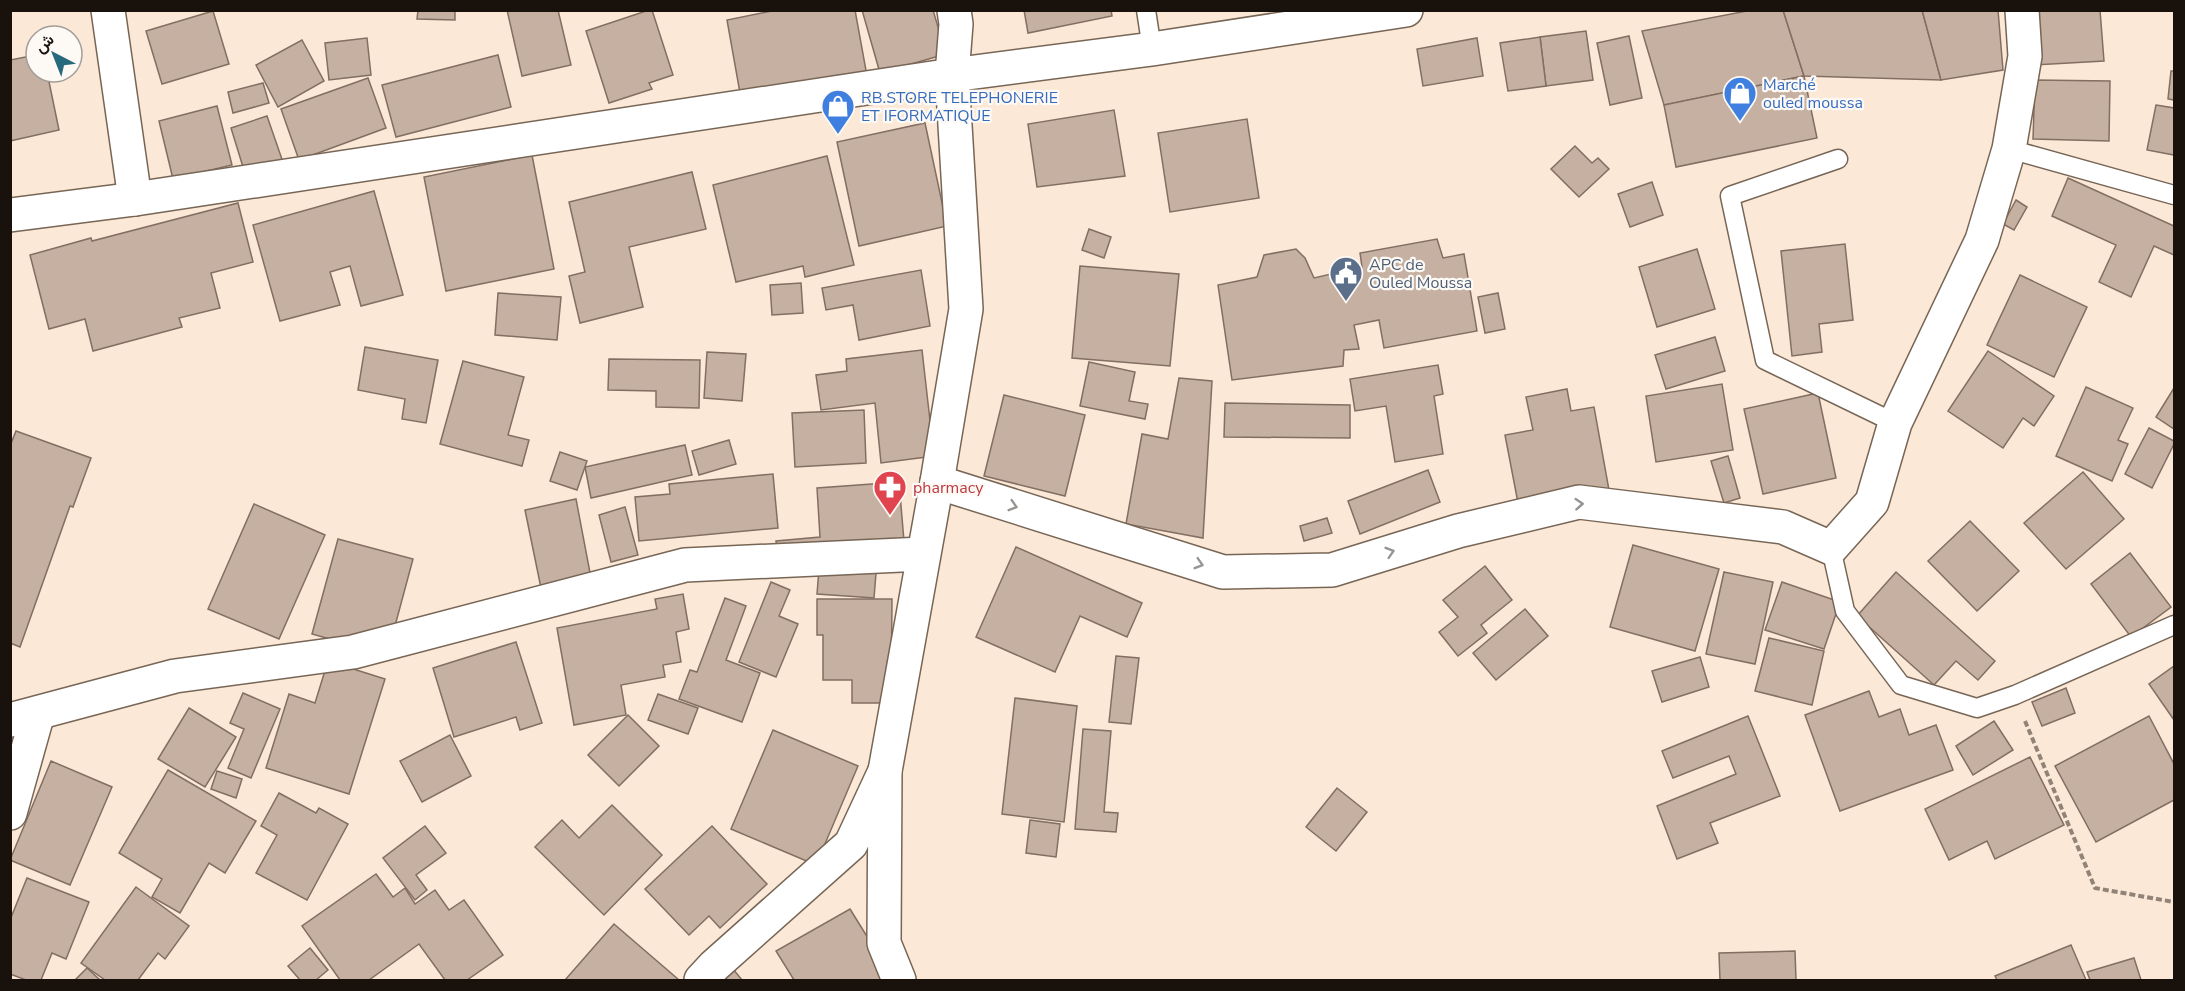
<svg xmlns="http://www.w3.org/2000/svg" width="2185" height="991" viewBox="0 0 2185 991" font-family="'Nunito Sans',Vazirmatn,sans-serif">
	<style>
		.building { fill: #c6b0a2; stroke: #836e62; stroke-width: 1.5 }
		.lines { fill: none; stroke-linecap: round; stroke-linejoin: round }
		.service-casing { stroke: #776656; stroke-width: 21 }
		.minor-casing { stroke: #776656; stroke-width: 36 }
		.tertiary-casing { stroke: #776656; stroke-width: 36 }
		.secondary-casing { stroke: #776656; stroke-width: 36 }
		.path { stroke: #918377; stroke-width: 4; stroke-dasharray: 6 3; stroke-linecap: butt }
		.service { stroke: #fff; stroke-width: 18 }
		.minor { stroke: #fff; stroke-width: 33 }
		.tertiary { stroke: #fff; stroke-width: 33 }
		.secondary { stroke: #fff; stroke-width: 33 }
		.oneway { stroke: #989492 }
		.labels { text-anchor: middle; stroke-width: 4.5; stroke-linejoin: round; paint-order: stroke }
		.shop-label { font-size: 16px; fill: #366cbe; stroke: #fdf9f5; text-anchor: start }
		.service-label { font-size: 16px; fill: #4e5e75; stroke: #fdf9f5; text-anchor: start }
		.health-label { font-size: 16px; fill: #be3a42; stroke: #fdf9f5; text-anchor: start }
	</style>
	<rect width="100%" height="100%" fill="#fce8d7"/>
	<g class="building">
		<path d="M418 10H455V20L417 19Z"/>
		<path d="M507 10H558L571 65 522 76Z"/>
		<path d="M649 10H652L673 75 649 83 652 89 609 103 586 31Z"/>
		<path d="M777 10H855L867 76 840 81 839 75 740 93 727 20Z"/>
		<path d="M862 10H933L946 54 880 73Z"/>
		<path d="M1024 10H1111L1112 16 1028 33Z"/>
		<path d="M1752 10H1783L1804 76 1664 105 1642 31Z"/>
		<path d="M1783 10H1922L1941 80 1804 76Z"/>
		<path d="M1922 10H1998L2003 70 1941 80Z"/>
		<path d="M2031 10H2100L2104 61 2034 65Z"/>
		<path d="M213 11 229 64 162 84 146 31Z"/>
		<path d="M1586 31 1593 80 1546 86 1540 37Z"/>
		<path d="M1629 36 1642 98 1610 105 1597 43Z"/>
		<path d="M1540 37 1546 86 1508 91 1500 43Z"/>
		<path d="M367 38 371 75 329 80 325 43Z"/>
		<path d="M1477 38 1483 76 1423 86 1417 49Z"/>
		<path d="M302 40 324 81 278 107 256 65Z"/>
		<path d="M36 55V72H47L59 130 10 141V60Z"/>
		<path d="M498 55 511 107 396 137 382 85Z"/>
		<path d="M2171 71H2174V100L2168 99Z"/>
		<path d="M1804 76 1817 138 1676 167 1664 105Z"/>
		<path d="M368 78 386 128 299 160 281 109Z"/>
		<path d="M2035 80 2110 81 2109 141 2033 139Z"/>
		<path d="M263 83 269 103 233 113 228 92Z"/>
		<path d="M2156 105 2174 108V155L2147 150Z"/>
		<path d="M217 106 232 165 173 179 159 121Z"/>
		<path d="M1114 110 1125 176 1037 187 1028 124Z"/>
		<path d="M267 116 285 168 247 180 231 128Z"/>
		<path d="M1247 119 1259 198 1170 212 1158 133Z"/>
		<path d="M925 123 947 226 859 246 837 142Z"/>
		<path d="M1575 146 1592 163 1598 158 1609 169 1579 197 1551 169Z"/>
		<path d="M532 155 554 269 446 291 424 177Z"/>
		<path d="M827 156 854 265 805 277 803 266 736 282 713 185Z"/>
		<path d="M692 172 706 229 629 247 643 307 580 323 569 276 585 272 569 202Z"/>
		<path d="M2068 178 2174 226V255L2154 246 2131 297 2099 282 2116 245 2052 216Z"/>
		<path d="M1652 182 1663 215 1630 227 1618 194Z"/>
		<path d="M374 191 403 295 361 306 350 266 330 272 340 305 280 321 253 225Z"/>
		<path d="M2016 200 2027 207 2014 230 2003 224Z"/>
		<path d="M238 203 253 262 211 273 220 308 179 318 182 327 93 351 85 319 49 329 30 255 91 238 92 241Z"/>
		<path d="M1089 229 1111 237 1104 258 1082 250Z"/>
		<path d="M1437 239 1443 258 1464 254 1477 331 1384 348 1379 320 1354 325 1359 349 1344 350 1343 366 1232 380 1218 285 1257 277 1264 255 1296 249 1305 258 1314 278 1362 267 1360 253Z"/>
		<path d="M1845 244 1853 320 1819 324 1822 352 1792 356 1781 251Z"/>
		<path d="M1697 249 1715 309 1657 327 1639 267Z"/>
		<path d="M1080 266 1179 274 1170 366 1072 358Z"/>
		<path d="M921 270 930 326 859 340 853 305 826 310 822 288Z"/>
		<path d="M2020 275 2087 307 2054 377 1987 345Z"/>
		<path d="M801 283 803 313 772 315 770 285Z"/>
		<path d="M498 293 561 297 557 340 495 335Z"/>
		<path d="M1498 293 1505 329 1485 333 1478 297Z"/>
		<path d="M1715 337 1725 371 1666 389 1655 355Z"/>
		<path d="M365 347 438 360 426 423 402 419 405 399 358 390Z"/>
		<path d="M922 350 934 456 881 463 875 403 821 410 816 375 847 371 846 359Z"/>
		<path d="M1988 351 2054 396 2034 426 2023 418 2003 448 1948 411Z"/>
		<path d="M707 352 746 354 742 401 704 398Z"/>
		<path d="M609 359 700 360 699 408 656 407V391L608 390Z"/>
		<path d="M463 361 524 377 508 435 529 440 522 466 440 444Z"/>
		<path d="M1089 362 1135 372 1129 401 1148 404 1145 419 1080 406Z"/>
		<path d="M1438 365 1443 394 1434 396 1443 454 1395 462 1386 406 1355 411 1350 379Z"/>
		<path d="M1179 378 1212 381 1203 538 1126 524 1142 434 1168 439Z"/>
		<path d="M1722 384 1733 450 1656 462 1646 396Z"/>
		<path d="M2086 387 2133 408 2118 440 2128 444 2112 481 2056 456Z"/>
		<path d="M2174 388V429L2156 417Z"/>
		<path d="M1567 389 1571 411 1594 407 1609 490 1519 508 1505 435 1533 430 1526 397Z"/>
		<path d="M1818 393 1836 478 1763 494 1744 409Z"/>
		<path d="M1004 395 1085 415 1065 496 984 476Z"/>
		<path d="M1225 403 1350 405V438L1224 437Z"/>
		<path d="M864 410 866 463 795 467 792 413Z"/>
		<path d="M2149 428 2174 441V444L2152 488 2125 474Z"/>
		<path d="M16 431 91 458 73 507 70 506 20 647 10 643V446Z"/>
		<path d="M729 440 736 464 699 475 692 451Z"/>
		<path d="M685 445 692 475 591 498 585 467Z"/>
		<path d="M560 452 587 461 577 490 550 481Z"/>
		<path d="M1728 456 1740 498 1724 503 1711 461Z"/>
		<path d="M1428 470 1440 502 1360 534 1348 501Z"/>
		<path d="M2083 472 2124 519 2066 569 2024 523Z"/>
		<path d="M773 474 778 528 639 541 635 497 670 494 669 484Z"/>
		<path d="M899 482 904 541 777 551 776 541 820 537 817 488Z"/>
		<path d="M576 499 591 578 541 588 525 510Z"/>
		<path d="M254 504 325 535 279 639 208 609Z"/>
		<path d="M625 507 638 555 611 562 599 515Z"/>
		<path d="M1327 518 1332 533 1304 541 1300 526Z"/>
		<path d="M1970 521 2019 571 1977 611 1928 561Z"/>
		<path d="M338 539 413 559 392 637 366 631 362 648 312 634Z"/>
		<path d="M1633 545 1719 569 1695 651 1610 627Z"/>
		<path d="M1016 547 1142 603 1127 637 1080 616 1055 672 976 637Z"/>
		<path d="M2130 553 2171 607 2131 637 2091 584Z"/>
		<path d="M1485 566 1512 600 1481 625 1487 633 1458 656 1439 632 1458 617 1443 600Z"/>
		<path d="M819 569 876 573 874 598 817 594Z"/>
		<path d="M1724 572 1773 582 1755 664 1706 654Z"/>
		<path d="M1896 572 1995 661 1978 680 1956 661 1934 685 1857 616Z"/>
		<path d="M771 582 790 590 779 616 798 624 776 677 739 662Z"/>
		<path d="M1782 582 1840 602 1824 649 1765 630Z"/>
		<path d="M683 594 689 629 676 632 681 662 663 665 665 677 621 685 626 715 574 725 557 628 657 609 655 599Z"/>
		<path d="M725 598 746 606 726 660 760 673 742 722 679 699 690 670 697 672Z"/>
		<path d="M817 599H892L891 703H852V680H823V635H817Z"/>
		<path d="M1525 609 1548 636 1496 680 1473 653Z"/>
		<path d="M1769 638 1824 651 1812 705 1755 691Z"/>
		<path d="M516 642 542 723 520 730 516 717 454 737 433 668Z"/>
		<path d="M1116 656 1139 658 1131 724 1109 722Z"/>
		<path d="M1700 657 1709 687 1662 702 1652 671Z"/>
		<path d="M328 661 385 679 349 794 266 768 289 694 315 703Z"/>
		<path d="M2174 666V720L2149 684Z"/>
		<path d="M2066 688 2075 713 2042 726 2032 702Z"/>
		<path d="M1869 691 1879 717 1900 709 1909 735 1936 725 1953 770 1840 811 1805 715Z"/>
		<path d="M243 693 280 709 251 778 228 768 244 729 230 723Z"/>
		<path d="M658 694 698 708 688 734 648 720Z"/>
		<path d="M1015 698 1077 706 1064 822 1002 814Z"/>
		<path d="M189 708 236 737 205 787 158 759Z"/>
		<path d="M628 715 659 746 619 786 588 755Z"/>
		<path d="M1748 716 1780 796 1710 823 1718 843 1677 859 1657 806 1736 774 1729 756 1673 778 1662 751Z"/>
		<path d="M2149 716 2174 764V800L2096 842 2055 766Z"/>
		<path d="M1994 721 2013 750 1973 775 1956 746Z"/>
		<path d="M1083 729 1111 731 1104 812 1118 813 1116 832 1075 829Z"/>
		<path d="M773 730 858 766 816 865 731 829Z"/>
		<path d="M450 735 471 776 422 802 400 761Z"/>
		<path d="M2030 757 2064 825 1995 859 1987 841 1949 860 1925 809Z"/>
		<path d="M51 761 112 787 70 885 10 860Z"/>
		<path d="M168 770 256 821 225 873 209 863 180 913 152 897 162 879 119 853Z"/>
		<path d="M217 771 242 779 236 798 211 789Z"/>
		<path d="M1337 788 1367 812 1336 851 1306 827Z"/>
		<path d="M279 793 316 813 319 808 348 824 307 900 256 873 277 835 261 826Z"/>
		<path d="M612 805 662 855 604 915 535 847 562 820 579 838Z"/>
		<path d="M1030 820 1060 824 1056 857 1026 853Z"/>
		<path d="M425 826 446 853 416 875 427 890 415 900 383 858Z"/>
		<path d="M712 826 767 884 720 928 709 916 689 935 645 889Z"/>
		<path d="M376 874 393 897 405 888 415 904 435 890 449 910 464 900 503 955 467 980H445L419 944 369 980H340L302 926Z"/>
		<path d="M27 878 89 902 66 959 52 953 41 980H26L10 974V920Z"/>
		<path d="M136 887 189 926 165 959 158 953 138 980H105L81 963Z"/>
		<path d="M850 909 894 980H794L776 951Z"/>
		<path d="M614 924 679 980H565Z"/>
		<path d="M2071 945 2086 980H1997L1995 976Z"/>
		<path d="M310 948 328 970 316 980H300L288 966Z"/>
		<path d="M1795 951 1796 980H1720L1719 953Z"/>
		<path d="M2134 958 2141 980H2090L2087 972Z"/>
		<path d="M87 968 100 980H75Z"/>
		<path d="M733 969 742 980H718Z"/>
	</g>
	<g class="lines">
		<defs>
			<g id="service">
				<path d="M1146 10 1152 49"/>
				<path d="M2009 149 2174 195"/>
				<path d="M1838 159 1730 196 1765 360 1895 423"/>
				<path d="M1831 548 1845 611 1901 685 1977 708 2015 695 2174 625"/>
			</g>
			<g id="minor">
				<path d="M108 10 135 199"/>
				<path d="M937 482 1223 572 1332 570 1458 531 1579 502 1783 527 1831 548 1872 502 1895 423 1982 240 2009 149 2025 56 2022 10"/>
				<path d="M10 720 175 676 353 652 685 565 923 554"/>
				<path d="M10 813 38 713"/>
				<path d="M701 980 714 966 851 844 885 771"/>
			</g>
			<path id="tertiary" d="M899 980 884 943 885 771 937 482 966 309 952 75 956 24 954 10"/>
			<path id="secondary" d="M10 215 135 199 952 75 1152 49 1406 10"/>
		</defs>
		<use href="#service" class="service-casing"/>
		<use href="#minor" class="minor-casing"/>
		<use href="#tertiary" class="tertiary-casing"/>
		<use href="#secondary" class="secondary-casing"/>
		<path class="path" d="M2025 721 2095 888 2174 902"/>
		<use href="#service" class="service"/>
		<use href="#minor" class="minor"/>
		<use href="#tertiary" class="tertiary"/>
		<use href="#secondary" class="secondary"/>
	</g>
	<defs><path id="oneway-chevron" d="M-2-3.5L2.5 0L-2 3.5" fill="none" stroke-width="1.6" stroke-linecap="round" stroke-linejoin="round" transform="scale(1.5)"/></defs>
	<g class="oneway">
		<use href="#oneway-chevron" transform="translate(1579 504) rotate(-4)"/>
		<use href="#oneway-chevron" transform="translate(1013 506) rotate(17)"/>
		<use href="#oneway-chevron" transform="translate(1390 552) rotate(-17)"/>
		<use href="#oneway-chevron" transform="translate(1199 564) rotate(17)"/>
	</g>
	<defs>
		<symbol id="shop-pin" viewBox="-11 -11 22 30"><path d="M0 17L-7.5 6A9.5 9.5 0 1 1 7.5 6Z" fill="#3f7fe0" stroke="#fdf9f5"/><path d="M-5-2.5h2.3a2.7 3.5 0 0 1 5.4 0H5L5.5 6h-11ZM-1.5-2.5h3a1.5 2.3 0 0 0-3 0Z" fill="#fff"/></symbol>
		<symbol id="civic-pin" viewBox="-11 -11 22 30"><path d="M0 17L-7.5 6A9.5 9.5 0 1 1 7.5 6Z" fill="#5c6f8a" stroke="#fdf9f5"/><path d="M-.6-6.5H3V-4.5H.6V-3L4-1V1h2V6H-6V1h2V-1L-.6-3ZM-1.2 2.5V6h2.4V2.5Z" fill="#fff"/></symbol>
		<symbol id="pharmacy-pin" viewBox="-11 -11 22 30"><path d="M0 17L-7.5 6A9.5 9.5 0 1 1 7.5 6Z" fill="#e0444e" stroke="#fdf9f5"/><path d="M-2-6h4v4h4v4h-4v4h-4v-4h-4v-4h4Z" fill="#fff"/></symbol>
	</defs>
	<g fill-rule="evenodd">
		<use href="#shop-pin" x="1721" y="74" width="38" height="52"/>
		<use href="#shop-pin" x="819" y="87" width="38" height="52"/>
		<use href="#civic-pin" x="1327" y="254" width="38" height="52"/>
		<use href="#pharmacy-pin" x="871" y="468" width="38" height="52"/>
	</g>
	<g class="labels">
		<g class="shop-label">
			<text x="1763" y="90">Marché<tspan x="1763" dy="18">ouled moussa</tspan></text>
			<text x="861" y="103">RB.STORE TELEPHONERIE<tspan x="861" dy="18">ET IFORMATIQUE</tspan></text>
		</g>
		<g class="service-label">
			<text x="1369" y="270">APC de<tspan x="1369" dy="18">Ouled Moussa</tspan></text>
		</g>
		<g class="health-label">
			<text x="913" y="493">pharmacy</text>
		</g>
	</g>
	<rect width="2185" height="991" fill="none" stroke="#19120c" stroke-width="24"/>
	<g transform="translate(54 54) rotate(318)"><circle r="28" fill="#fdf9f5" stroke="#a29d98" stroke-width="1.5"/>
	<path d="M0-4.5L10 22L0 15L-10 22Z" fill="#276a7c"/>
	<text y="-9" font-size="16" font-weight="bold" text-anchor="middle" fill="#19120c">ش</text>
	</g>
</svg>
